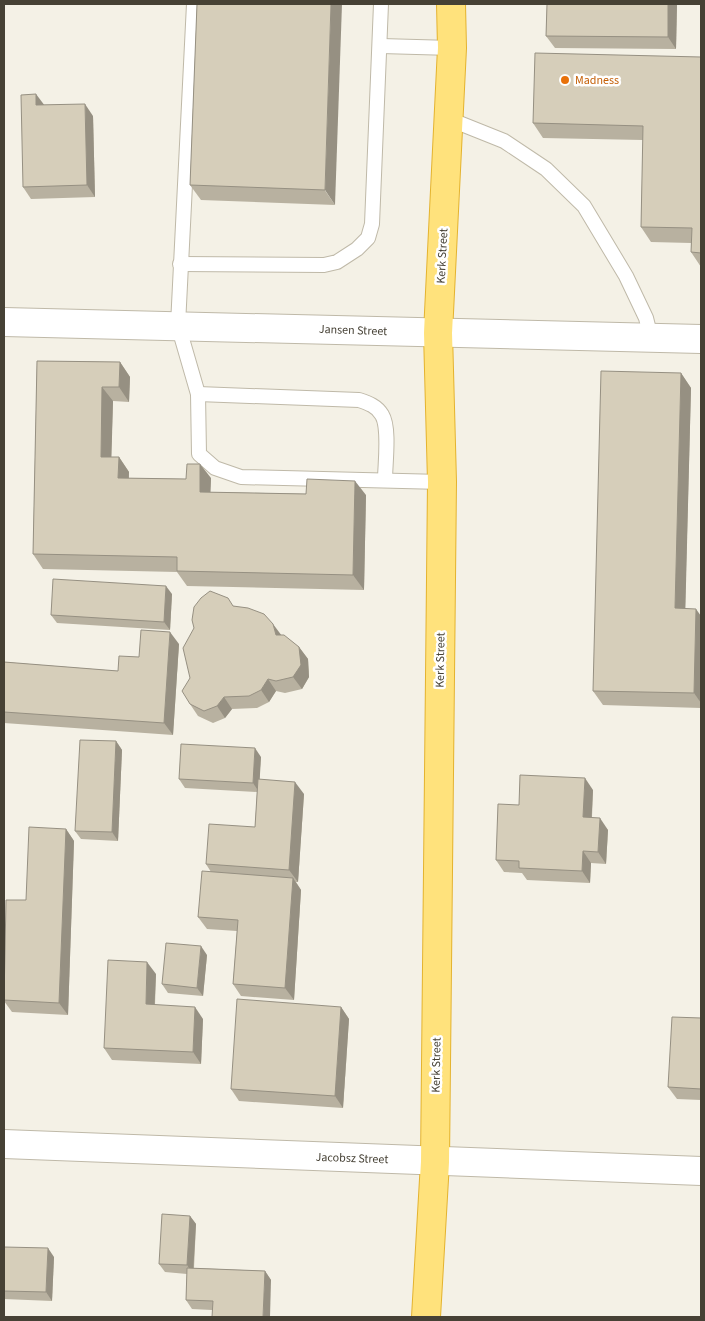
<svg xmlns="http://www.w3.org/2000/svg" width="705" height="1321" viewBox="0 0 705 1321" font-family="'Source Sans 3',sans-serif">
	<style>
		.lines { fill: none; stroke-linecap: round; stroke-linejoin: round }
		.service-casing { stroke: #bfb9a8; stroke-width: 16 }
		.minor-casing { stroke: #bfb9a8; stroke-width: 30 }
		.trunk-casing { stroke: #e4b32f; stroke-width: 30 }
		.service { stroke: #fff; stroke-width: 14 }
		.minor { stroke: #fff; stroke-width: 28 }
		.trunk { stroke: #ffe27c; stroke-width: 28 }
		.wall { fill: #b8b1a0 }
		.shaded-wall { fill: #969082 }
		.building { fill: #d6ceba; stroke: #969082 }
		.food-dot { fill: #e8710a; stroke: #fff; stroke-width: 2 }
		.labels { text-anchor: middle; stroke-width: 5; stroke-linejoin: round; paint-order: stroke }
		.food-label { font-size: 12px; fill: #c56008; stroke: #fff; text-anchor: start }
		.street-label { font-size: 12px; fill: #464135; stroke: #fff }
	</style>
	<rect width="100%" height="100%" fill="#f4f1e6"/>
	<g class="lines">
		<defs>
			<g id="service">
				<path d="M194 4 178 325 198 394 199 454 215 468 241 477 442 482"/>
				<path d="M381 46 452 48"/>
				<path d="M449 119 504 141 546 169 584 206 626 276 646 318 651 338"/>
				<path d="M180 264 324 265 337 262 357 249 368 238 372 224 381 4"/>
				<path d="M198 394 359 400C368 403 377 406 382 415 390 428 385 464 385 480"/>
			</g>
			<g id="minor">
				<path d="M4 322 701 339"/>
				<path d="M4 1144 701 1171"/>
			</g>
			<path id="trunk" d="M426 1317 435 1162 442 482 438 333 452 48 451 4"/>
		</defs>
		<use href="#service" class="service-casing"/>
		<use href="#minor" class="minor-casing"/>
		<use href="#trunk" class="trunk-casing"/>
		<use href="#service" class="service"/>
		<use href="#minor" class="minor"/>
		<use href="#trunk" class="trunk"/>
	</g>
	<g class="wall">
		<path d="M197 4 335 205 201 200 190 185Z"/>
		<path d="M547 4H677L676 49 555 48 546 36Z"/>
		<path d="M701 57V267L691 252V243L651 242 641 227 643 140 543 138 533 123Z"/>
		<path d="M93 116 95 197 31 199 23 187Z"/>
		<path d="M37 361 120 362 130 377 129 402 113 401 111 457H119L129 472V478L186 479 211 478 210 492 366 495 364 590 187 586 177 572 43 569 33 554Z"/>
		<path d="M681 373 691 388 685 609 701 616V708L603 705 593 691Z"/>
		<path d="M172 594 170 630 57 623 51 615Z"/>
		<path d="M234 606 299 647 308 659 309 677 302 689 285 693 276 691 269 702 257 708 232 709 225 718 213 723 198 716 190 704V678L194 628Z"/>
		<path d="M179 644 173 735 4 723V662L118 671 139 657Z"/>
		<path d="M116 741 122 750 118 841 81 839 75 831Z"/>
		<path d="M261 757 259 779 304 794 298 882H296L301 890 294 1000 241 996 233 984 237 931 207 929 198 917 211 872 206 864 255 827 257 792 185 788 179 779Z"/>
		<path d="M593 790 592 817 608 830 606 864 591 863 590 883 527 880 522 873 504 872 496 860 519 805Z"/>
		<path d="M66 829 74 841 68 1015 12 1012 4 1001V983Z"/>
		<path d="M207 955 203 996 168 993 162 984Z"/>
		<path d="M156 974 155 1005 203 1019 201 1064 112 1060 104 1048Z"/>
		<path d="M341 1007 349 1019 343 1108 239 1101 231 1089Z"/>
		<path d="M701 1018V1100L677 1099 668 1087Z"/>
		<path d="M190 1216 196 1224 194 1268 265 1271 271 1280 212 1310 192 1309 186 1300 187 1274 165 1272 159 1264Z"/>
		<path d="M4 1247 54 1257 52 1301 4 1299Z"/>
	</g>
	<g class="shaded-wall">
		<path d="M331 4H342L335 205 325 190Z"/>
		<path d="M668 4H677L676 49 668 37Z"/>
		<path d="M36 94 45 106 36 105Z"/>
		<path d="M85 104 93 116 95 197 87 185Z"/>
		<path d="M120 362 130 377 129 402 119 387Z"/>
		<path d="M681 373 691 388 685 623 675 608Z"/>
		<path d="M102 387 113 401 111 472 101 457Z"/>
		<path d="M119 457 129 472 128 493 118 478Z"/>
		<path d="M200 464 211 478 210 507 200 492Z"/>
		<path d="M355 481 366 495 364 590 353 575Z"/>
		<path d="M166 586 172 594 170 630 164 622Z"/>
		<path d="M696 609 701 616V703L694 693Z"/>
		<path d="M273 624 282 636 276 635Z"/>
		<path d="M170 632 179 644 173 735 164 723Z"/>
		<path d="M299 647 308 659 309 677 302 689 293 677Z"/>
		<path d="M268 679 276 691 269 702 261 690Z"/>
		<path d="M224 697 232 709 225 718 217 706Z"/>
		<path d="M116 741 122 750 118 841 112 832Z"/>
		<path d="M255 748 261 757 259 792 253 783Z"/>
		<path d="M585 778 593 790 591 829 583 817Z"/>
		<path d="M295 782 304 794 298 882 289 870Z"/>
		<path d="M600 818 608 830 606 864 598 852Z"/>
		<path d="M66 829 74 841 68 1015 59 1003Z"/>
		<path d="M583 851 591 863 590 883 582 871Z"/>
		<path d="M293 878 301 890 294 1000 285 988Z"/>
		<path d="M201 946 207 955 203 996 197 988Z"/>
		<path d="M147 962 156 974 154 1016 146 1004Z"/>
		<path d="M195 1007 203 1019 201 1064 193 1052Z"/>
		<path d="M341 1007 349 1019 343 1108 335 1096Z"/>
		<path d="M190 1216 196 1224 193 1274 187 1265Z"/>
		<path d="M48 1248 54 1257 52 1301 46 1292Z"/>
		<path d="M265 1271 271 1280 270 1317H263Z"/>
	</g>
	<g class="building">
		<path d="M197 4H331L325 190 190 185Z"/>
		<path d="M547 4H668V37L546 36Z"/>
		<path d="M535 53 701 57V253L691 252 692 228 641 227 643 126 533 123Z"/>
		<path d="M36 94V105L85 104 87 185 23 187 21 95Z"/>
		<path d="M37 361 120 362 119 387H102L101 457H119L118 478 186 479 187 464H200V492L306 494 307 479 355 481 353 575 177 571V557L33 554Z"/>
		<path d="M601 371 681 373 675 608 696 609 694 693 593 691Z"/>
		<path d="M53 579 166 586 164 622 51 615Z"/>
		<path d="M210 591 228 598 233 606 248 608 264 614 273 624 276 635H284L299 647 301 665 293 677 276 681 268 679 261 690 249 696 224 697 217 706 204 711 190 704 182 691 190 678 183 648 194 628 192 620 194 607 201 598Z"/>
		<path d="M141 630 170 632 164 723 4 712V662L118 671 119 656 139 657Z"/>
		<path d="M80 740 116 741 112 832 75 831Z"/>
		<path d="M181 744 255 748 253 783 179 779Z"/>
		<path d="M520 775 585 778 583 817 600 818 598 852 583 851 582 871 519 868V861L496 860 498 804 519 805Z"/>
		<path d="M258 779 295 782 289 870 206 864 209 824 255 827Z"/>
		<path d="M29 827 66 829 59 1003 4 1000 6 900H26Z"/>
		<path d="M202 871 293 878 285 988 233 984 238 920 198 917Z"/>
		<path d="M166 943 201 946 197 988 162 984Z"/>
		<path d="M108 960 147 962 146 1004 195 1007 193 1052 104 1048Z"/>
		<path d="M237 999 341 1007 335 1096 231 1089Z"/>
		<path d="M672 1017 701 1018V1089L668 1087Z"/>
		<path d="M162 1214 190 1216 187 1265 159 1264Z"/>
		<path d="M4 1247 48 1248 46 1292 4 1291Z"/>
		<path d="M187 1268 265 1271 263 1317H212L213 1301 186 1300Z"/>
	</g>
	<circle class="food-dot" cx="565" cy="80" r="5"/>
	<g class="labels">
		<g class="food-label">
			<text x="575" y="84">Madness</text>
		</g>
		<g class="street-label">
			<text transform="translate(442 256) rotate(-87)" y="4">Kerk Street</text>
			<text transform="translate(353 330) rotate(2)" y="4">Jansen Street</text>
			<text transform="translate(440 660) rotate(-89)" y="4">Kerk Street</text>
			<text transform="translate(436 1065) rotate(-89)" y="4">Kerk Street</text>
			<text transform="translate(352 1158) rotate(2)" y="4">Jacobsz Street</text>
		</g>
	</g>
	<rect width="705" height="1321" fill="none" stroke="#464135" stroke-width="10"/>
</svg>
